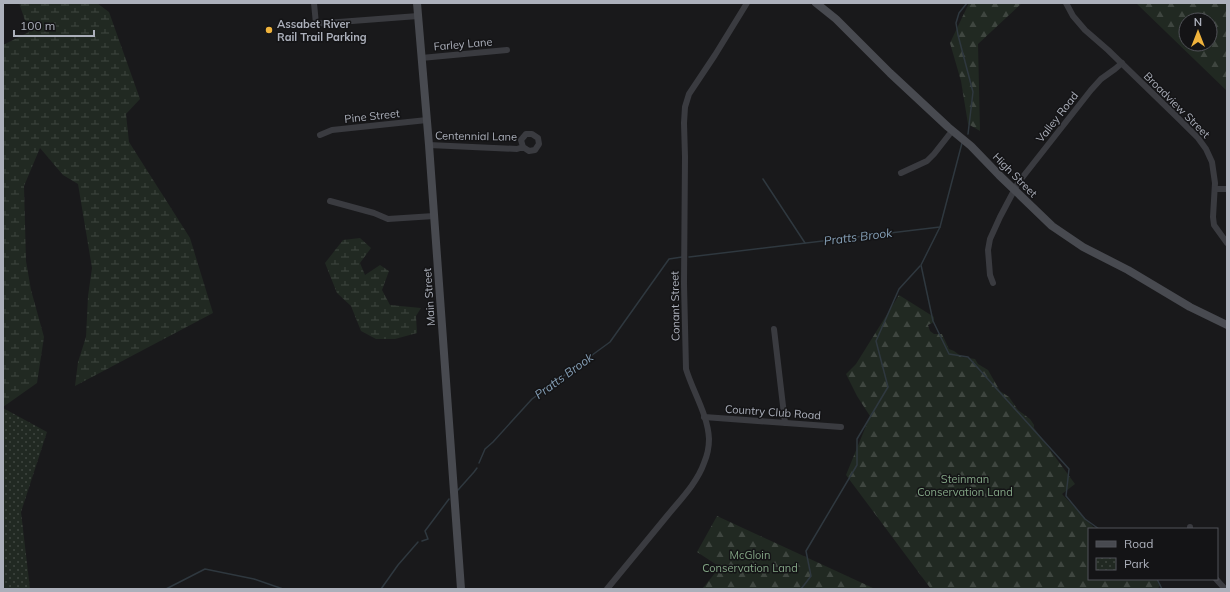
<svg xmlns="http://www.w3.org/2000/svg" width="1230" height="592" viewBox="0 0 1230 592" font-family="Mulish,sans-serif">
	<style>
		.forest { fill: url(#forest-firs); fill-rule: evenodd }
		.wetland { fill: url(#wetland-marsh) }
		.park { fill: url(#park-dots) }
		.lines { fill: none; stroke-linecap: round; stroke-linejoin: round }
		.stream { stroke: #2f383f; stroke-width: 1.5 }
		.street { stroke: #3a3b40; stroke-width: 6 }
		.secondary { stroke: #484a50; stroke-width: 8 }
		.poi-dot { fill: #f0b33c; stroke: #141416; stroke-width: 1.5 }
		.labels { text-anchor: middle; stroke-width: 3; stroke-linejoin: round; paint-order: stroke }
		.poi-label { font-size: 11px; font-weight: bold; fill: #acb0bb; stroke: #141416; text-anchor: start }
		.street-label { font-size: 11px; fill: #acb0bb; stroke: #141416 }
		.park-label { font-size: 11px; fill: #83a585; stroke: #141416 }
		.water-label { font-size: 12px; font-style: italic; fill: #849eb5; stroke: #141416 }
	</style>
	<defs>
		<pattern id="forest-firs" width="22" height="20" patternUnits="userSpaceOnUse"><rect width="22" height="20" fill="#212922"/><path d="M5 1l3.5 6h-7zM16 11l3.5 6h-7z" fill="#3f4640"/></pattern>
		<pattern id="wetland-marsh" width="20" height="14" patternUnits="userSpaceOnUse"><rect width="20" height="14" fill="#212922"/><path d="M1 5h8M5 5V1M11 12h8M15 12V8" fill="none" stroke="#3f4640"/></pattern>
		<pattern id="park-dots" width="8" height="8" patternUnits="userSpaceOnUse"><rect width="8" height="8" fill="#212922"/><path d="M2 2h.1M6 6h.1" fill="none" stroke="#3f4640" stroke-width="1.8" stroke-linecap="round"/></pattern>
	</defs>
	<rect width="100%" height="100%" fill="#19191b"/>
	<g class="forest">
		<path d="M969 3H1022L978 44 980 131 968 124 961 81 950 43Z"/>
		<path d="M1136 3H1227V91ZM1186 20H1210V44H1186Z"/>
		<path d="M899 295 934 317V322L928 325 930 331 934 334H942L949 349 954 351 962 357 975 359 978 364 988 370 1000 391 1009 397 1018 410 1030 419 1034 425V428L1075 484 1062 494 1095 529H1089V579H1156L1161 585 1157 589H931L846 475 870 416 857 396 846 374 856 364Z"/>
		<path d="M717 516 873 588 702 589 720 567 697 552Z"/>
	</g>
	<g class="wetland">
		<path d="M19 3H97L109 12 140 99 126 114 129 142 190 238 213 313 75 386 78 362 86 337 88 296 92 268 78 184 63 175 40 148 24 186 26 261 31 290 44 337 37 383 3 407V45L29 32Z"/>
		<path d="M360 238 371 248 360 263 365 275 380 265 389 271 382 290 390 305 421 308 416 316 417 333 395 339H376L361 331 351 306 337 293 325 263 343 240Z"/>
	</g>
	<path class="park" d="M3 408 47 432 21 512 30 589H3Z"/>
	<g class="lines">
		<g class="stream">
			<path d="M967 3 959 13 956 23 958 35 973 92 968 134"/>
			<path d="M763 179 805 243"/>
			<path d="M940 227 921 265 933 321 949 354 968 357 1069 469 1066 496 1085 519 1099 529"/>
			<path d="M689 257 940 227 962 143"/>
			<path d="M479 463 485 449 493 442 532 399 610 342 669 259 682 257"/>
			<path d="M458 490 474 472 477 468"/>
			<path d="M422 541 428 539 425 531 449 499"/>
			<path d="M1157 579 1162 589"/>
			<path d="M166 589 205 569 254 579 283 589"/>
			<path d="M381 589 398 565 418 542"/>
			<path d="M801 589 811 576 806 551 857 465V439L888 387 876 341 899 289 920 266"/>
		</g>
		<g class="street">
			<path d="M314 3 316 24"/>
			<path d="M1066 3 1073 16 1085 30 1108 50 1179 119 1198 138 1206 149 1212 162 1215 183 1213 217 1214 225 1227 243"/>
			<path d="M286 26 418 16"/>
			<path d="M421 58 507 50"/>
			<path d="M320 135 332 130 427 120"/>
			<path d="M429 145 517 149 523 147 521 140 526 134H532L538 138 539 144 535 150 529 151 523 147"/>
			<path d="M901 173 927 161 934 154 952 131"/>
			<path d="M1215 189H1227"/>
			<path d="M330 201 374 213 388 219 434 216"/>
			<path d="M993 283 990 275 988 250 990 239 1000 217 1018 183 1091 90 1101 79 1115 69 1122 63"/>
			<path d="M774 329 785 423"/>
			<path d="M704 417 841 427"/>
			<path d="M1190 527V529"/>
			<path d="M1216 579 1225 589"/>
			<path d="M607 589C627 565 647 540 667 516 680 500 697 483 704 463 707 456 709 447 709 439 708 415 693 392 686 369L684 284 685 157 684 123 685 107 689 94 715 55 747 3"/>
		</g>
		<g class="secondary">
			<path d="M417 3 429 145 461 589"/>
			<path d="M816 3 836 19 890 73 948 127 971 146 999 175 1052 226 1083 247 1128 270 1190 307 1227 325"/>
		</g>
	</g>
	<circle class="poi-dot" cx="269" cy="30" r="4"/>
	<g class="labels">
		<g class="poi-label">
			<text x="277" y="28">Assabet River<tspan x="277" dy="13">Rail Trail Parking</tspan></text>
		</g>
		<g class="street-label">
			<text transform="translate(463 44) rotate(-5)" y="4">Farley Lane</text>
			<text transform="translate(1177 105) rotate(45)" y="4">Broadview Street</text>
			<text transform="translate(372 116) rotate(-6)" y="4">Pine Street</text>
			<text transform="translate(1057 117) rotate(-52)" y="4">Valley Road</text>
			<text transform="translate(476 136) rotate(1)" y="4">Centennial Lane</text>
			<text transform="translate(1015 175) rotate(45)" y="4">High Street</text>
			<text transform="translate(429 297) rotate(-94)" y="4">Main Street</text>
			<text transform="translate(675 306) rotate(-91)" y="4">Conant Street</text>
			<text transform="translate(773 412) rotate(4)" y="4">Country Club Road</text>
		</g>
		<g class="park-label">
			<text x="965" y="483">Steinman<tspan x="965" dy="13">Conservation Land</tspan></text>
			<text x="750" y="559">McGloin<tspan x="750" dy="13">Conservation Land</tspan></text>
		</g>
		<g class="water-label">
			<text transform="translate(858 237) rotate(-7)" y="4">Pratts Brook</text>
			<text transform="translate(564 376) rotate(-36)" y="4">Pratts Brook</text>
		</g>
	</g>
	<rect width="1230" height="592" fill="none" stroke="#acb0bb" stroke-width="8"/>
	<rect x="1088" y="528" width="130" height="52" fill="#141416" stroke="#515258"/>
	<rect x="1096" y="541" width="20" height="6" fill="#484a50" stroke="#515258"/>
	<text x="1124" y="548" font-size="12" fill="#acb0bb">Road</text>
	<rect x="1096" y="558" width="20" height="12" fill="url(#park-dots)" stroke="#515258"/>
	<text x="1124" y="568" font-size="12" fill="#acb0bb">Park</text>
	<g transform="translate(1198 32)"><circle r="19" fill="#141416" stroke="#515258"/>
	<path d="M0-3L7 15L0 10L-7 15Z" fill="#f0b33c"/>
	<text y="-6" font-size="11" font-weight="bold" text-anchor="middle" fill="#acb0bb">N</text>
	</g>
	<path d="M14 30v6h80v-6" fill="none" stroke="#acb0bb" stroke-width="2"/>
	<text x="20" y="30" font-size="12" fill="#acb0bb" stroke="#141416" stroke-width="3" paint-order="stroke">100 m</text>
</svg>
